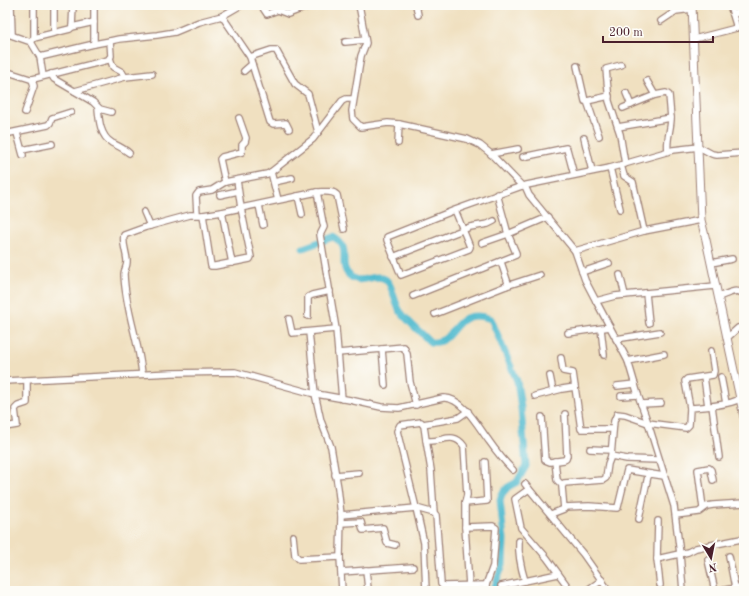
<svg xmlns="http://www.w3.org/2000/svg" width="749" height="596" viewBox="0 0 749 596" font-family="'Old Standard TT',serif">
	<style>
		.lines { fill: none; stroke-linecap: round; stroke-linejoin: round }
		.river { stroke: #52bbcf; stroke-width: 7 }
		.minor-casing { stroke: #9d8076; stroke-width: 8 }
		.major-casing { stroke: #9d8076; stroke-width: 9 }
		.minor { stroke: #fff; stroke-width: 5.5 }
		.major { stroke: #fff; stroke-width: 7 }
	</style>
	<rect width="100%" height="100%" fill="#fdfcf7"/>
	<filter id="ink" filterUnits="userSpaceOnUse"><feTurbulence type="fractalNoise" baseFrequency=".025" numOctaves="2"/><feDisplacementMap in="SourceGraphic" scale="8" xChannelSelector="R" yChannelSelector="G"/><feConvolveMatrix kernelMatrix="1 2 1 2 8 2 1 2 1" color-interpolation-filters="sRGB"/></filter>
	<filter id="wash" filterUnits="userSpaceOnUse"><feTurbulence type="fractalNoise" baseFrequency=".012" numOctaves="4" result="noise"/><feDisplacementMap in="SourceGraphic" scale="16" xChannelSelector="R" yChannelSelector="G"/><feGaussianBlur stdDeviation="0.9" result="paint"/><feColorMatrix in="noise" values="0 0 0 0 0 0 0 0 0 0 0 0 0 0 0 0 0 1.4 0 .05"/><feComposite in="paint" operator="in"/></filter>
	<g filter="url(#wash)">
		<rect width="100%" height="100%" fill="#f0e0c0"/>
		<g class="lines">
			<path class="river" d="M303 248 333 237C354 248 336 264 350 276 361 286 374 272 385 279 392 283 394 301 399 309 404 319 422 333 430 342 458 346 450 305 491 319L517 381 521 408 526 466 517 482 508 487 502 494 500 500 504 539 503 564 495 586 494 591"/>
		</g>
	</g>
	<g filter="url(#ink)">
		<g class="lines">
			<defs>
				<g id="minor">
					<path d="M11 5 12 34"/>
					<path d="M34 5V38"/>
					<path d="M94 5V44"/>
					<path d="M261 5 267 14 278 10 288 14 312 5"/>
					<path d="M323 5H330"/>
					<path d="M358 5 360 10 366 43 361 56 352 111 353 119 361 127 388 123 399 124 467 139 480 145 491 154 522 186 610 168 673 150 699 147 712 154 717 155 744 153"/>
					<path d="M416 5 418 15"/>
					<path d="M730 5 737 28"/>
					<path d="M733 14 744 11"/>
					<path d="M222 16 250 57 252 64 244 71"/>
					<path d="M661 21 676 11 692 9"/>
					<path d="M72 27 94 22"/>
					<path d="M5 33 31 42 40 57 43 76"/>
					<path d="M54 33V5"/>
					<path d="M694 39 744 26"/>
					<path d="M31 42 34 38 70 29 72 27 73 5"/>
					<path d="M345 42 365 40"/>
					<path d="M40 57 94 44 110 41"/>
					<path d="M250 57 271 50H276L295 84 308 94 318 132"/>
					<path d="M110 58 113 67 122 72 125 77 152 74"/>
					<path d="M252 64 270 122 273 124 286 123 289 129"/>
					<path d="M621 65 606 69 609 101 620 134 625 164"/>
					<path d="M577 66 585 101"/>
					<path d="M5 71 30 79H33L108 60 111 56 110 41 119 39 157 35 175 32 199 22 222 16 241 5"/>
					<path d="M51 74 54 79 93 102 100 109 111 112"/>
					<path d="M75 91 125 77"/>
					<path d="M626 93 631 105"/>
					<path d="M98 108C99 120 100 136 112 143 118 146 123 148 129 153"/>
					<path d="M623 108 655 95"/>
					<path d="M25 112 34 86 32 79"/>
					<path d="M618 127 671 118 669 95 666 93 655 95 647 81"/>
					<path d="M17 133 23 155"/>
					<path d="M5 134 48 125 50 123 52 118 71 112"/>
					<path d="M599 136 587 101 609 96"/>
					<path d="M584 138 592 171"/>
					<path d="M398 143 399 124"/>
					<path d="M22 150 52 144"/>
					<path d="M668 151C666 139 671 130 671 118"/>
					<path d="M491 154 518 149"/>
					<path d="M523 157 566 148 567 149 574 175"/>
					<path d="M621 165 624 176 633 182 644 231 701 220"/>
					<path d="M610 168 620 209"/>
					<path d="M271 172 278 200"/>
					<path d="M225 182 220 159 222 157 242 152V145L245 142 246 138 239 118"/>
					<path d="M274 182 292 178"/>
					<path d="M525 186 529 195 575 251 585 280 596 301"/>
					<path d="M317 192C324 192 332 190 337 195L344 229"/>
					<path d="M220 195 238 191"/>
					<path d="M298 196 302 214"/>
					<path d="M259 205 263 225"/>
					<path d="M455 210 470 247 469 249 401 275 387 240V237L455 210 522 186"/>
					<path d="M144 212 150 226"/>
					<path d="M222 212 232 263"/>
					<path d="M197 214 196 196 199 192 212 190 225 182 267 174 271 172 313 139 342 101 346 99H353"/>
					<path d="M203 215 211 266H215L250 259 251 257 241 208 237 180"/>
					<path d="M482 243 508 234 548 217"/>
					<path d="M575 251 644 231"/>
					<path d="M393 257 470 227 488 224 494 221"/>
					<path d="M711 263 732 259"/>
					<path d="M582 272 609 263"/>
					<path d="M620 275 625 295"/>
					<path d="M506 286 540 275"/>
					<path d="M646 293 649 323"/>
					<path d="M413 296 516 255V253L508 234 497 194"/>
					<path d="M718 297C726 295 735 288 742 293"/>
					<path d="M435 314 506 286 508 283 501 262"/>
					<path d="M308 316V297L312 295 330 291"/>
					<path d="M289 319 292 333 336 329"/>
					<path d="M601 329 604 355"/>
					<path d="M309 332 315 394 321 421 331 447 338 488 341 515 340 557 342 591"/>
					<path d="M568 333 610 327"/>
					<path d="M727 338 738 328 744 327"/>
					<path d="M616 339 660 332"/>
					<path d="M382 349 385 385"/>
					<path d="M338 353 404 347 407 354 410 382 416 405"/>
					<path d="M561 358 563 371 573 373 581 429H613"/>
					<path d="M628 361 664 354"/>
					<path d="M142 374C139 341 125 309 124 274 124 270 127 267 127 262 127 253 122 244 124 235L146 227 190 215H203L222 212 317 192 323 223 324 227 320 235 322 246 336 329 342 399"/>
					<path d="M550 376 553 391"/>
					<path d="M704 377 708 406"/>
					<path d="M721 377 726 403"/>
					<path d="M5 381 172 373 235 372 311 393 350 400 381 407 399 408 443 398C462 396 479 428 489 441 496 451 504 461 513 470"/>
					<path d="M617 386 635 384"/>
					<path d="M535 396 562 389 575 387"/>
					<path d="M621 396 638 395"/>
					<path d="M641 404 661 403"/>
					<path d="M712 406 719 457"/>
					<path d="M690 408 685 381 687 379 713 375 714 371 711 351"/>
					<path d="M542 417 545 460 550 462 564 460 566 459 567 456 565 414"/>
					<path d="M423 424 458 418 468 411"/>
					<path d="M5 427 17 425 15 409 18 406 27 403V380"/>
					<path d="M426 440 431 470 434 513"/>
					<path d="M590 449 611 450"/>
					<path d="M611 456 627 459 659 460"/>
					<path d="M555 461 557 480 562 485"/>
					<path d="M335 475 359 473"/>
					<path d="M525 484 583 554 609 591"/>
					<path d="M529 489 515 499 521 528 547 558 571 591"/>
					<path d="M465 503 487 501 485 462"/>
					<path d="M564 507 589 506 617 508 618 507 627 470 651 474"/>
					<path d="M703 508 698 470 709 468 711 470 713 480"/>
					<path d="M551 514 564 509 562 487 564 483 603 480 606 478 608 464 611 456 614 421 617 414 625 415 648 423 686 428 689 425 690 408C705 407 721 406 735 401 738 400 741 398 744 396"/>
					<path d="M341 515 416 508 424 543 426 591"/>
					<path d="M676 515 699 512 707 506 713 505 744 503"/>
					<path d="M639 519 648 476 651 474 664 476"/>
					<path d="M658 521 657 559 688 552 696 548 741 539 744 540"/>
					<path d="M341 523 361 522 363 530 383 528 387 543 395 545"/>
					<path d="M465 527 493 526 496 528 493 566 486 585V591"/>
					<path d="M293 536 295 555 299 559 340 557"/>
					<path d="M519 541C518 554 521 568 525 581"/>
					<path d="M729 556 735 588"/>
					<path d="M657 559 660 585"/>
					<path d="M708 560 715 591"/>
					<path d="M366 570 368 589"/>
					<path d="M341 572 413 567"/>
					<path d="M469 585 465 527V503L467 495 464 446C453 431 443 442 428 441L426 440 424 426 421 422 400 425 397 431 416 508 434 513 436 515 441 584 443 586 486 585"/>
					<path d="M501 586 558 574"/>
					<path d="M586 591 602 580"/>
					<path d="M683 591 680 554 674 506 648 423 638 395 628 361 596 301 615 296 715 286"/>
					<path d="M721 591 744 586"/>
				</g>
				<path id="major" d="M692 5 701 220 706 240 744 417"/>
			</defs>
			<use href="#minor" class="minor-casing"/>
			<use href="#major" class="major-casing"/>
			<use href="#minor" class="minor"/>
			<use href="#major" class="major"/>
		</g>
	</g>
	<rect width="749" height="596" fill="none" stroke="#fdfcf7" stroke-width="20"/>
	<g transform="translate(711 558) rotate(170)" stroke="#fdfcf7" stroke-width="3" paint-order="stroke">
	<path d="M0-3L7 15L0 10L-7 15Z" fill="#4a1f2b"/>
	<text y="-6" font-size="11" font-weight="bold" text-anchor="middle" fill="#4a1f2b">N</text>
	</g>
	<path d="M603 36v6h110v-6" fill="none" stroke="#4a1f2b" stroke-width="2"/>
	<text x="609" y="36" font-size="12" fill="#4a1f2b" stroke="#fdfcf7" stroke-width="3" paint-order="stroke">200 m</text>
</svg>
